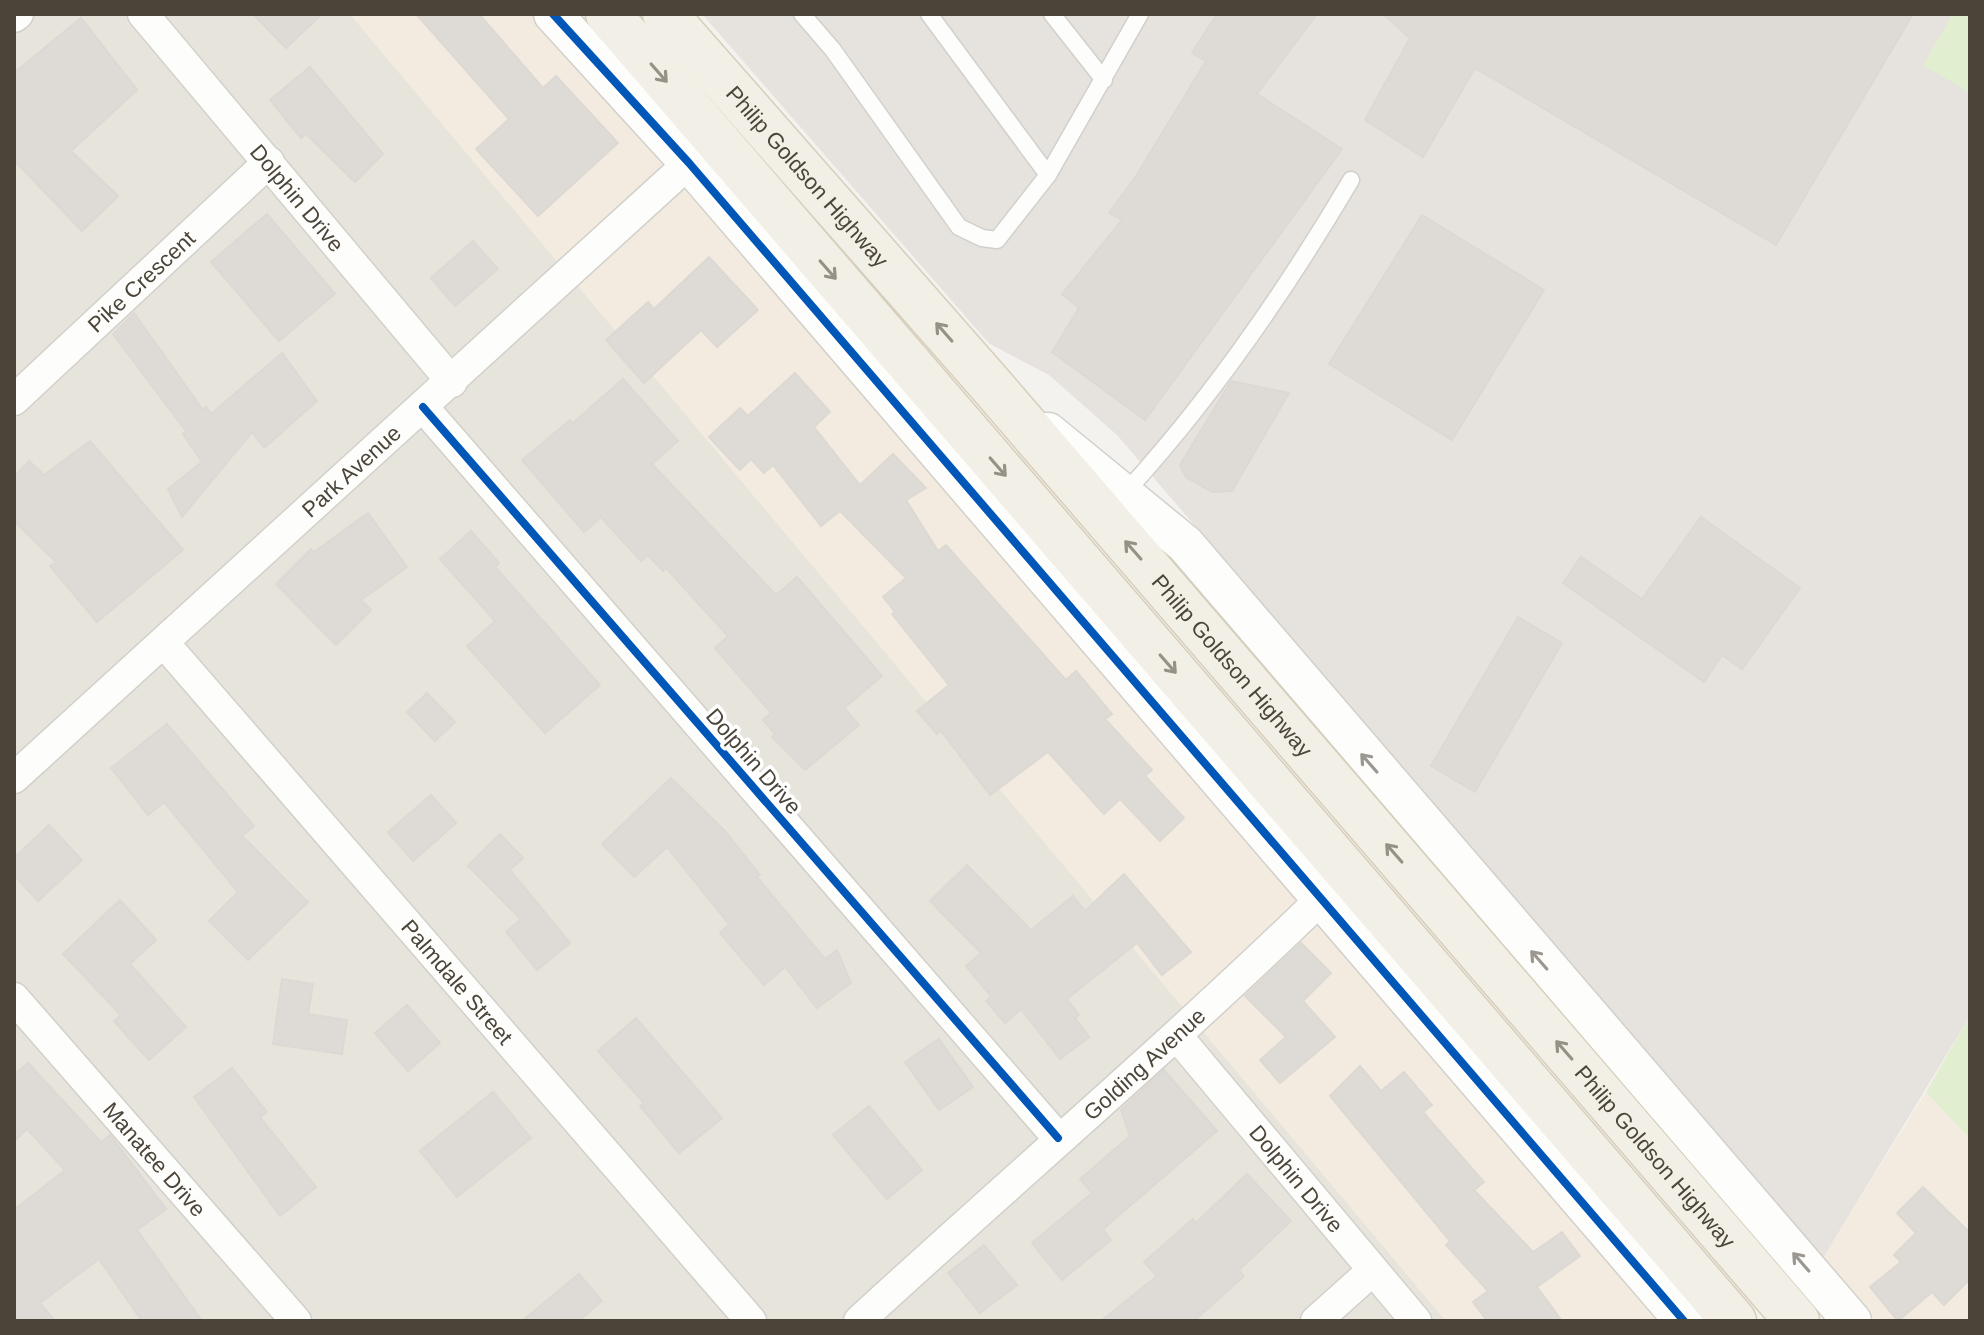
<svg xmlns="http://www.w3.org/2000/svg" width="1984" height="1335" viewBox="0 0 1984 1335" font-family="Helvetica,sans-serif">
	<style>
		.residential { fill: #e7e4dc }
		.commercial { fill: #f3ebdf }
		.industrial { fill: #e6e2de }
		.green { fill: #e1eecf }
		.parking { fill: #e6e3df }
		.building { fill: #dedbd6; stroke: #dcd9d4; stroke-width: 2 }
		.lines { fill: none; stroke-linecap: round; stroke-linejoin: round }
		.service-casing { stroke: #d2d0cb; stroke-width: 19 }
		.minor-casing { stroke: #d2d0cb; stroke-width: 33 }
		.tertiary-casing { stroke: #d2d0cb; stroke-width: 41 }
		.primary-casing { stroke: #d6cebb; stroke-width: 47 }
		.service { stroke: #fdfdfc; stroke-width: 16 }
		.minor { stroke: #fdfdfc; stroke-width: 30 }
		.tertiary { stroke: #fdfdfc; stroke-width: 38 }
		.primary { stroke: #f2efe6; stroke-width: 44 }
		.cycleway-casing { stroke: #fff; stroke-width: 13 }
		.cycleway { stroke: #0057b8; stroke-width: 8 }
		.oneway { stroke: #969187 }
		.oneway2 { stroke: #9b9791 }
		.labels { text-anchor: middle; stroke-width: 7; stroke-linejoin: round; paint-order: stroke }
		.street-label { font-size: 22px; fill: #4b4439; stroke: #fff }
	</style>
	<rect width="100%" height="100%" fill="#f4f2ee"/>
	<path class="residential" d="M14 14H350L1446 1321H14Z"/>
	<g class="commercial">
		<path d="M350 14H531L804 324 1658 1321H1446Z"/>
		<path d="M1926 1092 1970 1139V1321H1877L1823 1258Z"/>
	</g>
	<path class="industrial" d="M1166 14H1953L1924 64 1970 93V1016L1823 1258 1117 435 1049 375 990 344 979 332Z"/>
	<g class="green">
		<path d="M1953 14H1970V93L1923 65Z"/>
		<path d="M1970 1016V1139L1926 1092Z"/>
	</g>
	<g class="parking">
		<path d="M702 14H1166L979 332Z"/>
		<path d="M1499 386 1642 471 1611 524 1468 439Z"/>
		<path d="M1320 415 1440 488 1400 553 1280 481Z"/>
	</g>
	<g class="building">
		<path d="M253 14H322L286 48Z"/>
		<path d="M416 14H479L543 88 556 76 618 143 538 216 476 149 509 119Z"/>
		<path d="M1217 14H1317L1257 94 1342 149 1145 420 1052 352 1079 308 1062 294 1122 220 1109 213 1136 176 1206 61 1192 53Z"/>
		<path d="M1383 14H1913L1776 245 1475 68 1423 157 1365 120 1410 38Z"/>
		<path d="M81 18 137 90 71 151 118 196 82 231 14 160V73Z"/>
		<path d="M310 67 383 154 355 182 306 134 301 138 270 100Z"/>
		<path d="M267 214 335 294 279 341 211 262Z"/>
		<path d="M1422 215 1544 290 1452 440 1329 364Z"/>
		<path d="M473 241 498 269 455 306 431 278Z"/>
		<path d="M709 257 758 310 717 347 701 330 644 383 606 340 648 302 654 309Z"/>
		<path d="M134 313 203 410 206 407 211 414 282 353 317 401 264 448 252 432 182 517 168 489 202 462 183 434 186 431 113 334Z"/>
		<path d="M795 373 830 412 814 427 860 485 893 454 926 488 906 500 938 551 946 545 1066 680 1076 671 1112 714 1105 719 1152 770 1145 776 1184 818 1160 841 1120 799 1104 814 1048 752 990 795 941 731 937 734 917 711 949 685 892 614 895 612 883 597 906 578 840 511 821 526 773 465 764 473 751 459 740 470 709 437 740 408 748 416Z"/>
		<path d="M623 379 678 441 652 464 776 595 797 577 882 676 844 708 859 725 805 770 772 737 775 734 763 720 771 713 715 648 728 636 666 568 663 571 648 555 641 561 601 517 584 532 522 460 570 420 573 423Z"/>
		<path d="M1231 381 1289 393 1232 491 1212 492 1186 477 1180 465Z"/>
		<path d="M90 441 183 550 97 622 50 566 56 562 14 521V477L29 461 44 475Z"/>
		<path d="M368 513 407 567 361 600 371 610 336 645 276 584 311 549 314 552Z"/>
		<path d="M1701 517 1800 588 1742 669 1722 655 1704 682 1563 583 1581 557 1642 599Z"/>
		<path d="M471 531 499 563 495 567 600 685 545 733 467 646 495 621 440 559Z"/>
		<path d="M1518 617 1562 643 1475 792 1431 766Z"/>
		<path d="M427 693 455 722 435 741 407 712Z"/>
		<path d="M167 724 254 826 242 836 308 902 248 960 209 921 238 892 164 802 148 815 111 768Z"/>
		<path d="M671 778 725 831 760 875 757 877 825 959 837 950 851 983 817 1008 785 967 764 985 720 933 729 924 667 847 634 877 602 844Z"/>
		<path d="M431 795 456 823 413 861 388 832Z"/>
		<path d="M49 825 82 860 38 901 14 875V858Z"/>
		<path d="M500 834 523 858 510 870 570 943 537 970 506 932 521 919 468 866Z"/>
		<path d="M967 865 1031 930 1073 896 1085 911 1124 874 1191 952 1162 975 1137 943 1067 999 1079 1015 1075 1018 1089 1037 1060 1059 1021 1009 1005 1023 986 1001 991 996 966 966 981 953 930 901Z"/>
		<path d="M120 900 156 940 130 964 186 1027 149 1060 114 1021 121 1015 63 954Z"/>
		<path d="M1301 943 1331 973 1303 1001 1335 1037 1280 1083 1260 1060 1286 1037 1245 996Z"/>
		<path d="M282 979 313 984 308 1014 347 1020 342 1054 273 1044Z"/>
		<path d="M407 1005 440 1043 408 1071 375 1033Z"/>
		<path d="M636 1018 722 1118 679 1153 640 1106 644 1103 598 1051Z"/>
		<path d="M939 1039 973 1087 939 1110 905 1062Z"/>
		<path d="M28 1063 101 1142 110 1135 166 1209 137 1230 202 1321H142L99 1259 40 1303 55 1321H14V1210L65 1170 27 1129 14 1141V1075Z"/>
		<path d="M1360 1066 1381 1091 1404 1072 1432 1105 1423 1112 1484 1182 1474 1190 1533 1252 1562 1232 1580 1256 1537 1287 1562 1321H1487L1473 1302 1488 1291 1446 1245 1450 1241 1330 1096Z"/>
		<path d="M232 1068 267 1112 260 1117 316 1187 280 1216 194 1097Z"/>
		<path d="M1164 1070 1217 1131 1103 1229 1111 1240 1062 1280 1032 1243 1092 1193 1080 1179 1130 1136 1121 1110Z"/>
		<path d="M493 1092 531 1138 457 1197 420 1151Z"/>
		<path d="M869 1106 922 1170 887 1199 833 1135Z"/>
		<path d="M1247 1174 1291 1221 1239 1270 1244 1276 1194 1321H1101L1157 1276 1144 1262 1193 1219 1196 1223Z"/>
		<path d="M1923 1187 1970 1233V1279L1944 1305 1932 1292 1898 1321 1870 1287 1901 1262 1894 1255 1916 1233 1897 1213Z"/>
		<path d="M984 1245 1017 1285 980 1313 948 1273Z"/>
		<path d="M579 1274 602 1301 578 1321H522Z"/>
	</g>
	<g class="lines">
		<defs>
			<g id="service">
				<path d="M802 14 833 50 959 227 982 238 997 240 1048 175 1140 14"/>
				<path d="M929 14 1048 175"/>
				<path d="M1052 14 1104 80"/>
				<path d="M1124 494C1212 398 1285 292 1351 180"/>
			</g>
			<g id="minor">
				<path id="s1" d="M143 14 452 382"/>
				<path d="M14 17 18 14"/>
				<path id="s2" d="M14 400 269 162"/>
				<path d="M423 407 1058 1138"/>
				<path id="s3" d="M164 643 751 1321"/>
				<path id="s4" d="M14 778 689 163"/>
				<path id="s5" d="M14 998 296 1321"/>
				<path id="s6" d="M1177 1036 1416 1321"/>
				<path id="s7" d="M859 1321C1012 1180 1171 1045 1320 900"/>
				<path d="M1316 1321 1373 1270"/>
			</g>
			<g id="tertiary">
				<path d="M553 14 689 163 1684 1321"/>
				<path d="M1048 432 1185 544 1852 1321"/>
			</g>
			<g id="primary">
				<path d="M608 14 1734 1321"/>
				<path id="s8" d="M665 14 990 384 1797 1321"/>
			</g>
		</defs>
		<use href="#service" class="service-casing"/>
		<use href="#minor" class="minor-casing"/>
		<use href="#tertiary" class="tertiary-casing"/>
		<use href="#primary" class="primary-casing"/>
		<use href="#service" class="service"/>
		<use href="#minor" class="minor"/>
		<use href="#tertiary" class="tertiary"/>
		<use href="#primary" class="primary"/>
		<defs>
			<g id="cycleway">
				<path d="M553 14 689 163 1684 1321"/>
				<path d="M423 407 1058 1138"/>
			</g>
		</defs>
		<use href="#cycleway" class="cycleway-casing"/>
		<use href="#cycleway" class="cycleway"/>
	</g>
	<defs><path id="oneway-shaft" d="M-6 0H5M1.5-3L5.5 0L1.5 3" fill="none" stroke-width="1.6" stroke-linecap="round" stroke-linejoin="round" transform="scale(2)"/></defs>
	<g class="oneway">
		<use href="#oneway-shaft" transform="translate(659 73) rotate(49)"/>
		<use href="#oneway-shaft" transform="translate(828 270) rotate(49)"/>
		<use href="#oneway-shaft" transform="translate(944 332) rotate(-131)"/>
		<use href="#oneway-shaft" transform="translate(998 467) rotate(49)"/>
		<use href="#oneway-shaft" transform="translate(1133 550) rotate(-131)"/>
		<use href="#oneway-shaft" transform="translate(1168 664) rotate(49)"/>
		<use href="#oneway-shaft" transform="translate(1394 853) rotate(-131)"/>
		<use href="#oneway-shaft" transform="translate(1564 1050) rotate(-131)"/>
	</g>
	<g class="oneway2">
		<use href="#oneway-shaft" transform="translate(1369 763) rotate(-131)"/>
		<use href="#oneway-shaft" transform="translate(1539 960) rotate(-131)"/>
		<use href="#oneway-shaft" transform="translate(1801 1262) rotate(-131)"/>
	</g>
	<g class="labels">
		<g class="street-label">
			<text dy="8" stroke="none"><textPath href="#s8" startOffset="216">Philip Goldson Highway</textPath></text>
			<text dy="8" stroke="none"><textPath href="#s1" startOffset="240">Dolphin Drive</textPath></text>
			<text dy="8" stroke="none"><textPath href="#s2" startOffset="174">Pike Crescent</textPath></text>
			<text dy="8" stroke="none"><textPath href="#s4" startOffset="456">Park Avenue</textPath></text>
			<text dy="8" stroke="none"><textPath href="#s8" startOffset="864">Philip Goldson Highway</textPath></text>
			<text transform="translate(754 761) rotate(49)" y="8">Dolphin Drive</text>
			<text dy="8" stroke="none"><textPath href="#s3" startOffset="448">Palmdale Street</textPath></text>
			<text dy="8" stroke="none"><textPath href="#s7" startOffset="384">Golding Avenue</textPath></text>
			<text dy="8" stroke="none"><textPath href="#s8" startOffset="1512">Philip Goldson Highway</textPath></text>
			<text dy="8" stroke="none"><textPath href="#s5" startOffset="214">Manatee Drive</textPath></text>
			<text dy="8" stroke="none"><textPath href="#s6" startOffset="186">Dolphin Drive</textPath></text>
		</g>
	</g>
	<rect width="1984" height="1335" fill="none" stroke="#4b4439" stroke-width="32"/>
</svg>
